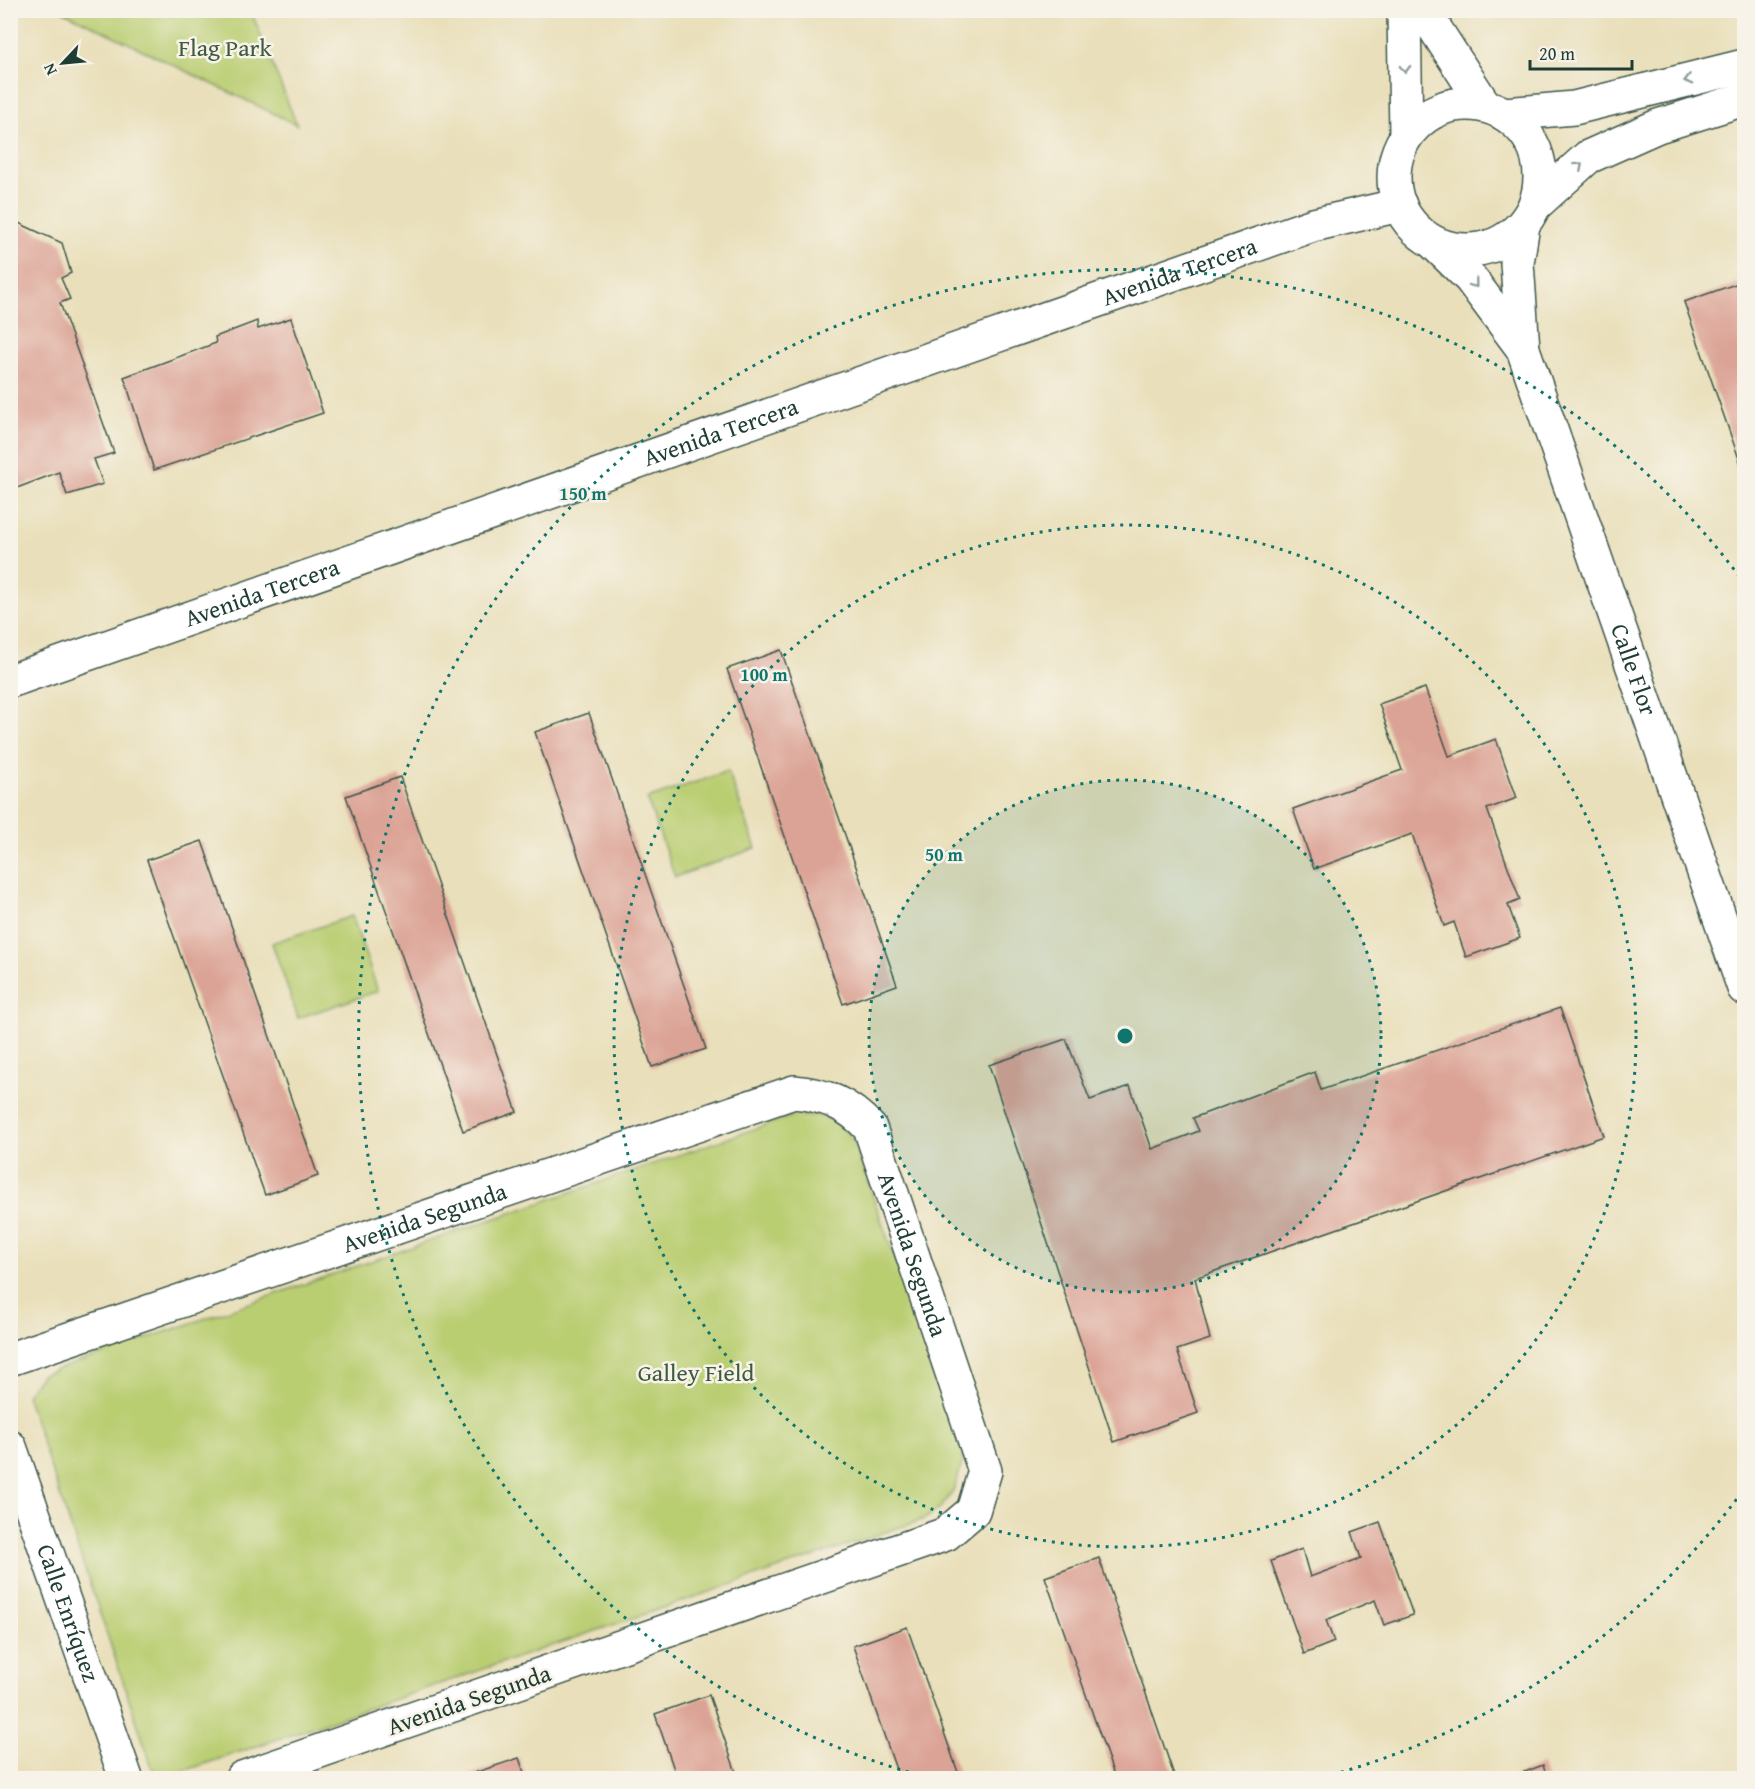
<svg xmlns="http://www.w3.org/2000/svg" width="1755" height="1789" viewBox="0 0 1755 1789" font-family="'Gentium Book Plus',serif">
	<style>
		.green { fill: #b9cd71; stroke: #6c8552; stroke-width: 1.5 }
		.building { fill: #dba395 }
		.lines { fill: none; stroke-linecap: round; stroke-linejoin: round }
		.minor-casing { stroke: #3d5548; stroke-width: 36 }
		.minor { stroke: #fff; stroke-width: 33 }
		.oneway { stroke: #8f9e9a }
		.ring { fill: none; stroke: #0f766e; stroke-width: 3; stroke-dasharray: 3 6 }
		.labels { text-anchor: middle; stroke-width: 5; stroke-linejoin: round; paint-order: stroke }
		.park-label { font-size: 24px; fill: #3e5a40; stroke: #f7f3e8 }
		.street-label { font-size: 24px; fill: #1f3d34; stroke: #f7f3e8 }
		.centre { fill: #0f766e; stroke: #f7f3e8; stroke-width: 3 }
		.ring-label { font-size: 18px; text-anchor: middle; font-weight: bold; fill: #0f766e; stroke: #f7f3e8; stroke-width: 5; stroke-linejoin: round; paint-order: stroke }
	</style>
	<rect width="100%" height="100%" fill="#f7f3e8"/>
	<filter id="ink" filterUnits="userSpaceOnUse"><feTurbulence type="fractalNoise" baseFrequency=".0167" numOctaves="2"/><feDisplacementMap in="SourceGraphic" scale="12" xChannelSelector="R" yChannelSelector="G"/><feConvolveMatrix kernelMatrix="1 2 1 2 8 2 1 2 1" color-interpolation-filters="sRGB"/></filter>
	<filter id="wash" filterUnits="userSpaceOnUse"><feTurbulence type="fractalNoise" baseFrequency=".008" numOctaves="4" result="noise"/><feDisplacementMap in="SourceGraphic" scale="24" xChannelSelector="R" yChannelSelector="G"/><feGaussianBlur stdDeviation="1.35" result="paint"/><feColorMatrix in="noise" values="0 0 0 0 0 0 0 0 0 0 0 0 0 0 0 0 0 1.4 0 .05"/><feComposite in="paint" operator="in"/></filter>
	<g filter="url(#wash)">
		<rect width="100%" height="100%" fill="#e9dfba"/>
		<g class="green">
			<path d="M62 11H251L297 125Z"/>
			<path d="M728 771 756 848 675 877 647 799Z"/>
			<path d="M352 916 378 991 298 1018 272 943Z"/>
			<path d="M817 1115 838 1122 853 1140 964 1455C957 1485 952 1504 924 1519L169 1776 153 1770 26 1395 41 1375 789 1117Z"/>
		</g>
		<g id="blocks">
			<g class="building">
				<path d="M10 219 62 243 71 273 61 278 70 299 60 303 114 453 94 459 103 484 67 495 59 472 17 488 10 471Z"/>
				<path d="M1744 281V473L1684 302Z"/>
				<path d="M291 318 323 413 154 470 124 377 216 343 215 337 257 321 258 329Z"/>
				<path d="M781 650 897 985 843 1004 727 669Z"/>
				<path d="M1425 688 1449 756 1496 739 1517 798 1487 809 1520 900 1508 905 1520 938 1466 957 1454 922 1444 926 1412 834 1314 869 1293 809 1402 770 1379 704Z"/>
				<path d="M589 713 706 1049 652 1067 535 732Z"/>
				<path d="M400 777 517 1112 463 1131 346 796Z"/>
				<path d="M202 841 318 1176 265 1195 147 860Z"/>
				<path d="M1560 1008 1604 1136 1195 1278 1210 1339 1177 1350 1198 1413 1114 1442 989 1065 1066 1039 1090 1100 1130 1086 1152 1149 1199 1131 1193 1118 1315 1072 1321 1090Z"/>
				<path d="M1380 1522 1413 1615 1384 1625 1375 1600 1326 1620 1334 1642 1304 1654 1271 1561 1302 1549 1310 1577 1361 1558 1352 1532Z"/>
				<path d="M1099 1558 1175 1778H1115L1045 1577Z"/>
				<path d="M907 1627 960 1778H899L853 1646Z"/>
				<path d="M709 1695 738 1778H677L655 1714Z"/>
				<path d="M519 1758 526 1778H466L465 1776Z"/>
				<path d="M1543 1765 1547 1778H1509Z"/>
			</g>
		</g>
	</g>
	<g filter="url(#ink)">
		<use href="#blocks" fill-opacity="0" stroke="#3d5548" stroke-width="1.5"/>
		<g class="lines">
			<defs>
				<g id="minor">
					<path d="M1404 10 1406 136"/>
					<path d="M1423 10 1485 106"/>
					<circle cx="1467" cy="177" r="73"/>
					<path d="M1505 114 1574 108 1744 66"/>
					<path d="M1535 205 1588 157 1658 126 1744 99"/>
					<path id="s1" d="M1523 225 1517 263 1523 349 1744 988"/>
					<path d="M1433 242 1470 278 1523 349"/>
					<path id="s2" d="M10 681 1313 225 1400 205"/>
					<path id="s3" d="M10 1359 794 1092C826 1095 848 1104 870 1128L985 1471 973 1511 946 1534 242 1778"/>
					<path id="s4" d="M10 1447 126 1778"/>
				</g>
			</defs>
			<use href="#minor" class="minor-casing"/>
			<use href="#minor" class="minor"/>
		</g>
		<defs><path id="oneway-chevron" d="M-2-3.5L2.5 0L-2 3.5" fill="none" stroke-width="1.6" stroke-linecap="round" stroke-linejoin="round" transform="scale(1.5)"/></defs>
		<g class="oneway">
			<use href="#oneway-chevron" transform="translate(1405 69) rotate(89)"/>
			<use href="#oneway-chevron" transform="translate(1688 80) rotate(166)"/>
			<use href="#oneway-chevron" transform="translate(1579 166) rotate(-42)"/>
			<use href="#oneway-chevron" transform="translate(1474 284) rotate(52)"/>
		</g>
	</g>
	<circle cx="1125" cy="1036" r="256" fill="#0f766e" fill-opacity=".12"/>
	<g class="ring">
		<circle cx="1125" cy="1036" r="256"/>
		<circle cx="1125" cy="1036" r="511"/>
		<path d="M1742 1492A767 767 0 0 1 1324 1777M926 1777A767 767 0 1 1 1742 580"/>
	</g>
	<g class="labels">
		<g class="park-label">
			<text x="225" y="56">Flag Park</text>
			<text x="696" y="1381">Galley Field</text>
		</g>
		<g class="street-label">
			<text dy="8" stroke="none"><textPath href="#s2" startOffset="1239">Avenida Tercera</textPath></text>
			<text dy="8" stroke="none"><textPath href="#s2" startOffset="753">Avenida Tercera</textPath></text>
			<text dy="8" stroke="none"><textPath href="#s2" startOffset="267">Avenida Tercera</textPath></text>
			<text dy="8" stroke="none"><textPath href="#s1" startOffset="464">Calle Flor</textPath></text>
			<text dy="8" stroke="none"><textPath href="#s3" startOffset="438">Avenida Segunda</textPath></text>
			<text dy="8" stroke="none"><textPath href="#s3" startOffset="1048">Avenida Segunda</textPath></text>
			<text dy="8" stroke="none"><textPath href="#s4" startOffset="176">Calle Enríquez</textPath></text>
			<text transform="translate(469 1700) rotate(-19)" y="8">Avenida Segunda</text>
		</g>
	</g>
	<circle cx="1125" cy="1036" r="9" class="centre"/>
	<g class="ring-label">
		<text x="583" y="500">150 m</text>
		<text x="764" y="681">100 m</text>
		<text x="944" y="861">50 m</text>
	</g>
	<rect width="1755" height="1789" fill="none" stroke="#f7f3e8" stroke-width="36"/>
	<g transform="translate(63 63) rotate(244)" stroke="#f7f3e8" stroke-width="4.5" paint-order="stroke">
	<path d="M0-4.5L10 22L0 15L-10 22Z" fill="#1f3d34"/>
	<text y="-9" font-size="16" font-weight="bold" text-anchor="middle" fill="#1f3d34">N</text>
	</g>
	<path d="M1530 60v9h102v-9" fill="none" stroke="#1f3d34" stroke-width="3"/>
	<text x="1539" y="60" font-size="18" fill="#1f3d34" stroke="#f7f3e8" stroke-width="4.5" paint-order="stroke">20 m</text>
</svg>
